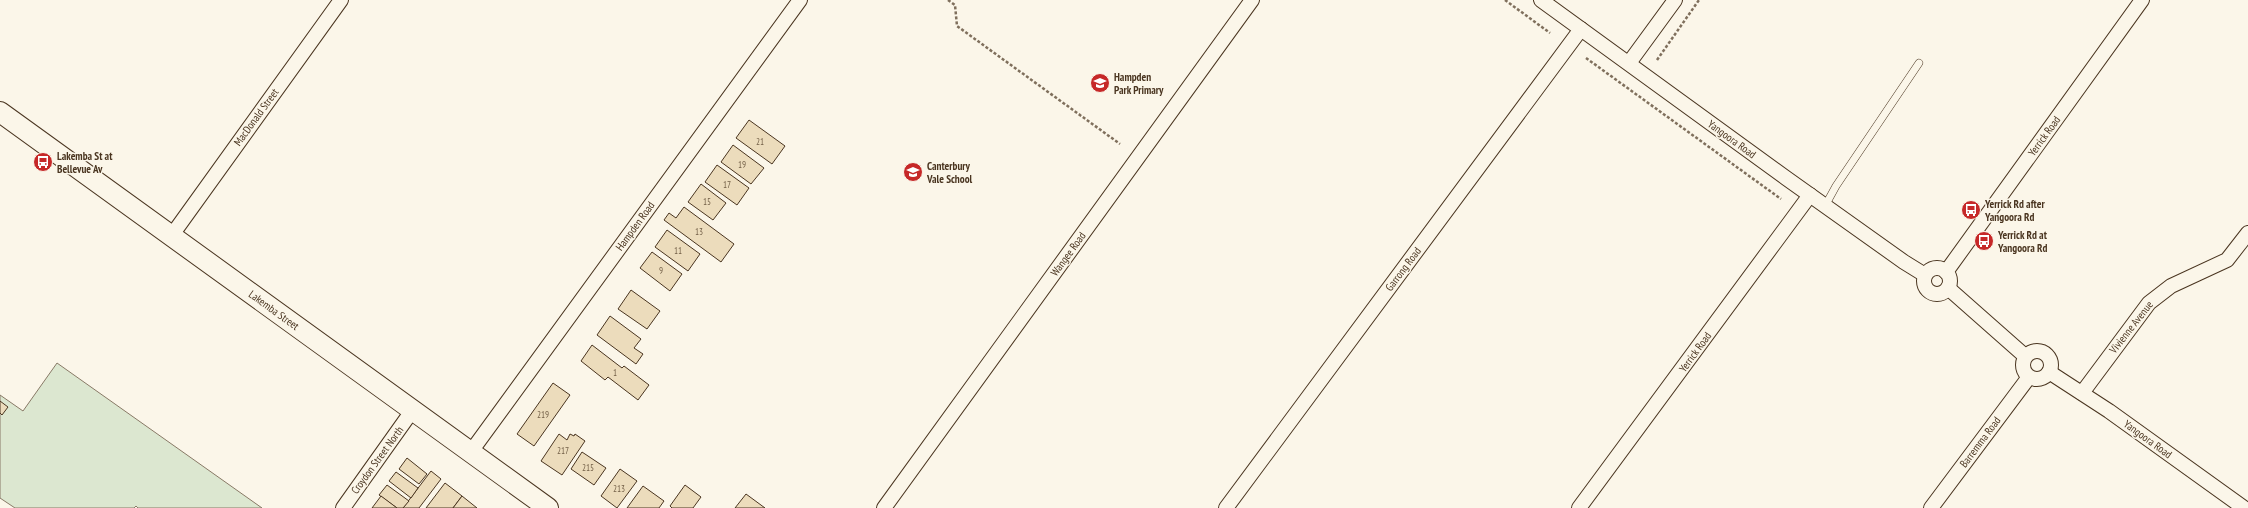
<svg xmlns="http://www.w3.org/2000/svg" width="2248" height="508" viewBox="0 0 2248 508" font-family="'PT Sans Narrow',sans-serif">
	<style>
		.green { fill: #dce7d0; stroke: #887966 }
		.building { fill: #ecdcbc; stroke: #4a3520 }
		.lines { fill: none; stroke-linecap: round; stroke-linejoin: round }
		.service-casing { stroke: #4a3520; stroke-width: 8 }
		.minor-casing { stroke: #4a3520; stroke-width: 16 }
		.secondary-casing { stroke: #4a3520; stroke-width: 22 }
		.path { stroke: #7f6f5c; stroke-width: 2.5; stroke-dasharray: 3 2; stroke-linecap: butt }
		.service { stroke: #fbf6e9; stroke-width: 7 }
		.minor { stroke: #fbf6e9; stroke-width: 14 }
		.secondary { stroke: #fbf6e9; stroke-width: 20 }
		.labels { text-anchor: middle; stroke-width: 3; stroke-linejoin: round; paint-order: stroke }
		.number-label { font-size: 9px; fill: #725f47 }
		.poi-label { font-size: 11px; font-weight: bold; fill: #4a3520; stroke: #fbf6e9; text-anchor: start }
		.street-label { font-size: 11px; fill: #4a3520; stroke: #fbf6e9 }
	</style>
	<rect width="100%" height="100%" fill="#fbf6e9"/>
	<path class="green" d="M57 363 262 508H138L136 506 134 508H15L0 498V395L23 411Z"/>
	<g class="building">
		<path d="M749 120 785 146 772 164 736 138Z"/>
		<path d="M733 145 764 168 751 184 721 162Z"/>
		<path d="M717 165 749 188 737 205 705 182Z"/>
		<path d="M701 184 726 203 713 220 688 202Z"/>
		<path d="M684 207 734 244 721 262 664 220 669 213 676 218Z"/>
		<path d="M667 230 700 254 688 271 655 247Z"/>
		<path d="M652 252 682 274 670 291 640 268Z"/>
		<path d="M631 290 660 311 647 329 618 309Z"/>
		<path d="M610 316 641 339 634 348 643 354 636 364 597 335Z"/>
		<path d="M592 345 622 368 624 366 649 385 638 400 608 377 605 380 581 361Z"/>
		<path d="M553 383 570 395 534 446 517 434Z"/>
		<path d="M0 401 8 407 2 415 0 413Z"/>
		<path d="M559 434 567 440 570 434 574 436 575 434 585 441 562 475 541 461Z"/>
		<path d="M582 452 606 468 594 485 571 469Z"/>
		<path d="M407 458 427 474 419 484 399 469Z"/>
		<path d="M620 469 637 481 617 508 601 496Z"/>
		<path d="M431 471 441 479 419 508H403Z"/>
		<path d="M396 472 418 488 411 498 389 481Z"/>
		<path d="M445 483 462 496 453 508H426Z"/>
		<path d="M387 485 409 501 403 508H397L379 495Z"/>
		<path d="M685 485 701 497 693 508H672L670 506Z"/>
		<path d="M643 486 664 501 659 508H627Z"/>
		<path d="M746 494 765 508H735Z"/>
		<path d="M381 496 397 508H372Z"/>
		<path d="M462 496 477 508H453Z"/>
	</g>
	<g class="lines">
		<defs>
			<path id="service" d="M1825 206 1836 186 1919 63"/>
			<g id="minor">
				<path d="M1541 0 1786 178 1904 262 1925 275"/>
				<path d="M1629 63 1675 0"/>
				<path d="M172 235 341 0"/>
				<circle cx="1937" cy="281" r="13"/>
				<path d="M1946 272 2142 0"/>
				<path d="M1948 288 2025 356"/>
				<circle cx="2037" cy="365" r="14"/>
				<path d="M2049 372 2109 411 2244 508"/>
				<path d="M2082 393 2149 303 2171 286 2227 260 2248 233"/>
				<path d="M470 453 800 0"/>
				<path d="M343 508 412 411"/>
				<path d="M884 508 1252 0"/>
				<path d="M1226 508 1581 29"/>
				<path d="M1579 508 1810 195"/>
				<path d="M1931 508 2029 377"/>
			</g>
			<path id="secondary" d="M0 112 548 508"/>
		</defs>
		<use href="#service" class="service-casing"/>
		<use href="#minor" class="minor-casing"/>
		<use href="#secondary" class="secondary-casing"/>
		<g class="path">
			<path d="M948 0 955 5 957 26 1120 144"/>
			<path d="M1505 0 1550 33"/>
			<path d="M1586 58 1781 199"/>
			<path d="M1657 60 1699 0"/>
		</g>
		<use href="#service" class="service"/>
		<use href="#minor" class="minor"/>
		<use href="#secondary" class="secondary"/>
	</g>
	<defs>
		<symbol id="school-disc" viewBox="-11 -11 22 22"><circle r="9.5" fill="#c62828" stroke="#fbf6e9"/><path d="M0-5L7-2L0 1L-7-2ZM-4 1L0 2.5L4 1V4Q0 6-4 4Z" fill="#fff"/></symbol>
		<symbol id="bus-disc" viewBox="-11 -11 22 22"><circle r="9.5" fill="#c62828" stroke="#fbf6e9"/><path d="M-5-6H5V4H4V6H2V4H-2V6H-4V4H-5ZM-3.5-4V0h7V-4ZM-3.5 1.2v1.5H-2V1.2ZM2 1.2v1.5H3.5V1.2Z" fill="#fff"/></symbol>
	</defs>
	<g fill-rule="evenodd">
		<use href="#school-disc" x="1089" y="72" width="22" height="22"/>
		<use href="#bus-disc" x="32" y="151" width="22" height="22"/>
		<use href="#school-disc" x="902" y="161" width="22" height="22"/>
		<use href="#bus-disc" x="1960" y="199" width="22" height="22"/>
		<use href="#bus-disc" x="1973" y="230" width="22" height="22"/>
	</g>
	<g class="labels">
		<g class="number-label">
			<text x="760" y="145">21</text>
			<text x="742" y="168">19</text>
			<text x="727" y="188">17</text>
			<text x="707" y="205">15</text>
			<text x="699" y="235">13</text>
			<text x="678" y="254">11</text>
			<text x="661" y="274">9</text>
			<text x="615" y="376">1</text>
			<text x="543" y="418">219</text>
			<text x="563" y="454">217</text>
			<text x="588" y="471">215</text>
			<text x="619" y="492">213</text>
		</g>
		<g class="poi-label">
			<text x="1114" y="81">Hampden<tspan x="1114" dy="13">Park Primary</tspan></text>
			<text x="57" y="160">Lakemba St at<tspan x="57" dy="13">Bellevue Av</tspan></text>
			<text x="927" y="170">Canterbury<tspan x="927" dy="13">Vale School</tspan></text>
			<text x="1985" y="208">Yerrick Rd after<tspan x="1985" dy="13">Yangoora Rd</tspan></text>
			<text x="1998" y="239">Yerrick Rd at<tspan x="1998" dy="13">Yangoora Rd</tspan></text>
		</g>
		<g class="street-label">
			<text transform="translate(256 117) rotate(-54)" y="4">MacDonald Street</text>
			<text transform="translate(2044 136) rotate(-54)" y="4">Yerrick Road</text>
			<text transform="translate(1732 139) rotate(36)" y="4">Yangoora Road</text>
			<text transform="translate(635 226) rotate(-54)" y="4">Hampden Road</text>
			<text transform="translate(1068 254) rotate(-54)" y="4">Wangee Road</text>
			<text transform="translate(1403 269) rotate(-53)" y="4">Garrong Road</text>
			<text transform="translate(274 310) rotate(36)" y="4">Lakemba Street</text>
			<text transform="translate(2131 327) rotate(-52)" y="4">Vivienne Avenue</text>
			<text transform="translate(1695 352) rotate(-54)" y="4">Yerrick Road</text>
			<text transform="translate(2148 439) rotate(36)" y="4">Yangoora Road</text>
			<text transform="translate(1980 442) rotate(-53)" y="4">Barremma Road</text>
			<text transform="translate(377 460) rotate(-54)" y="4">Croydon Street North</text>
		</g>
	</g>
</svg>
